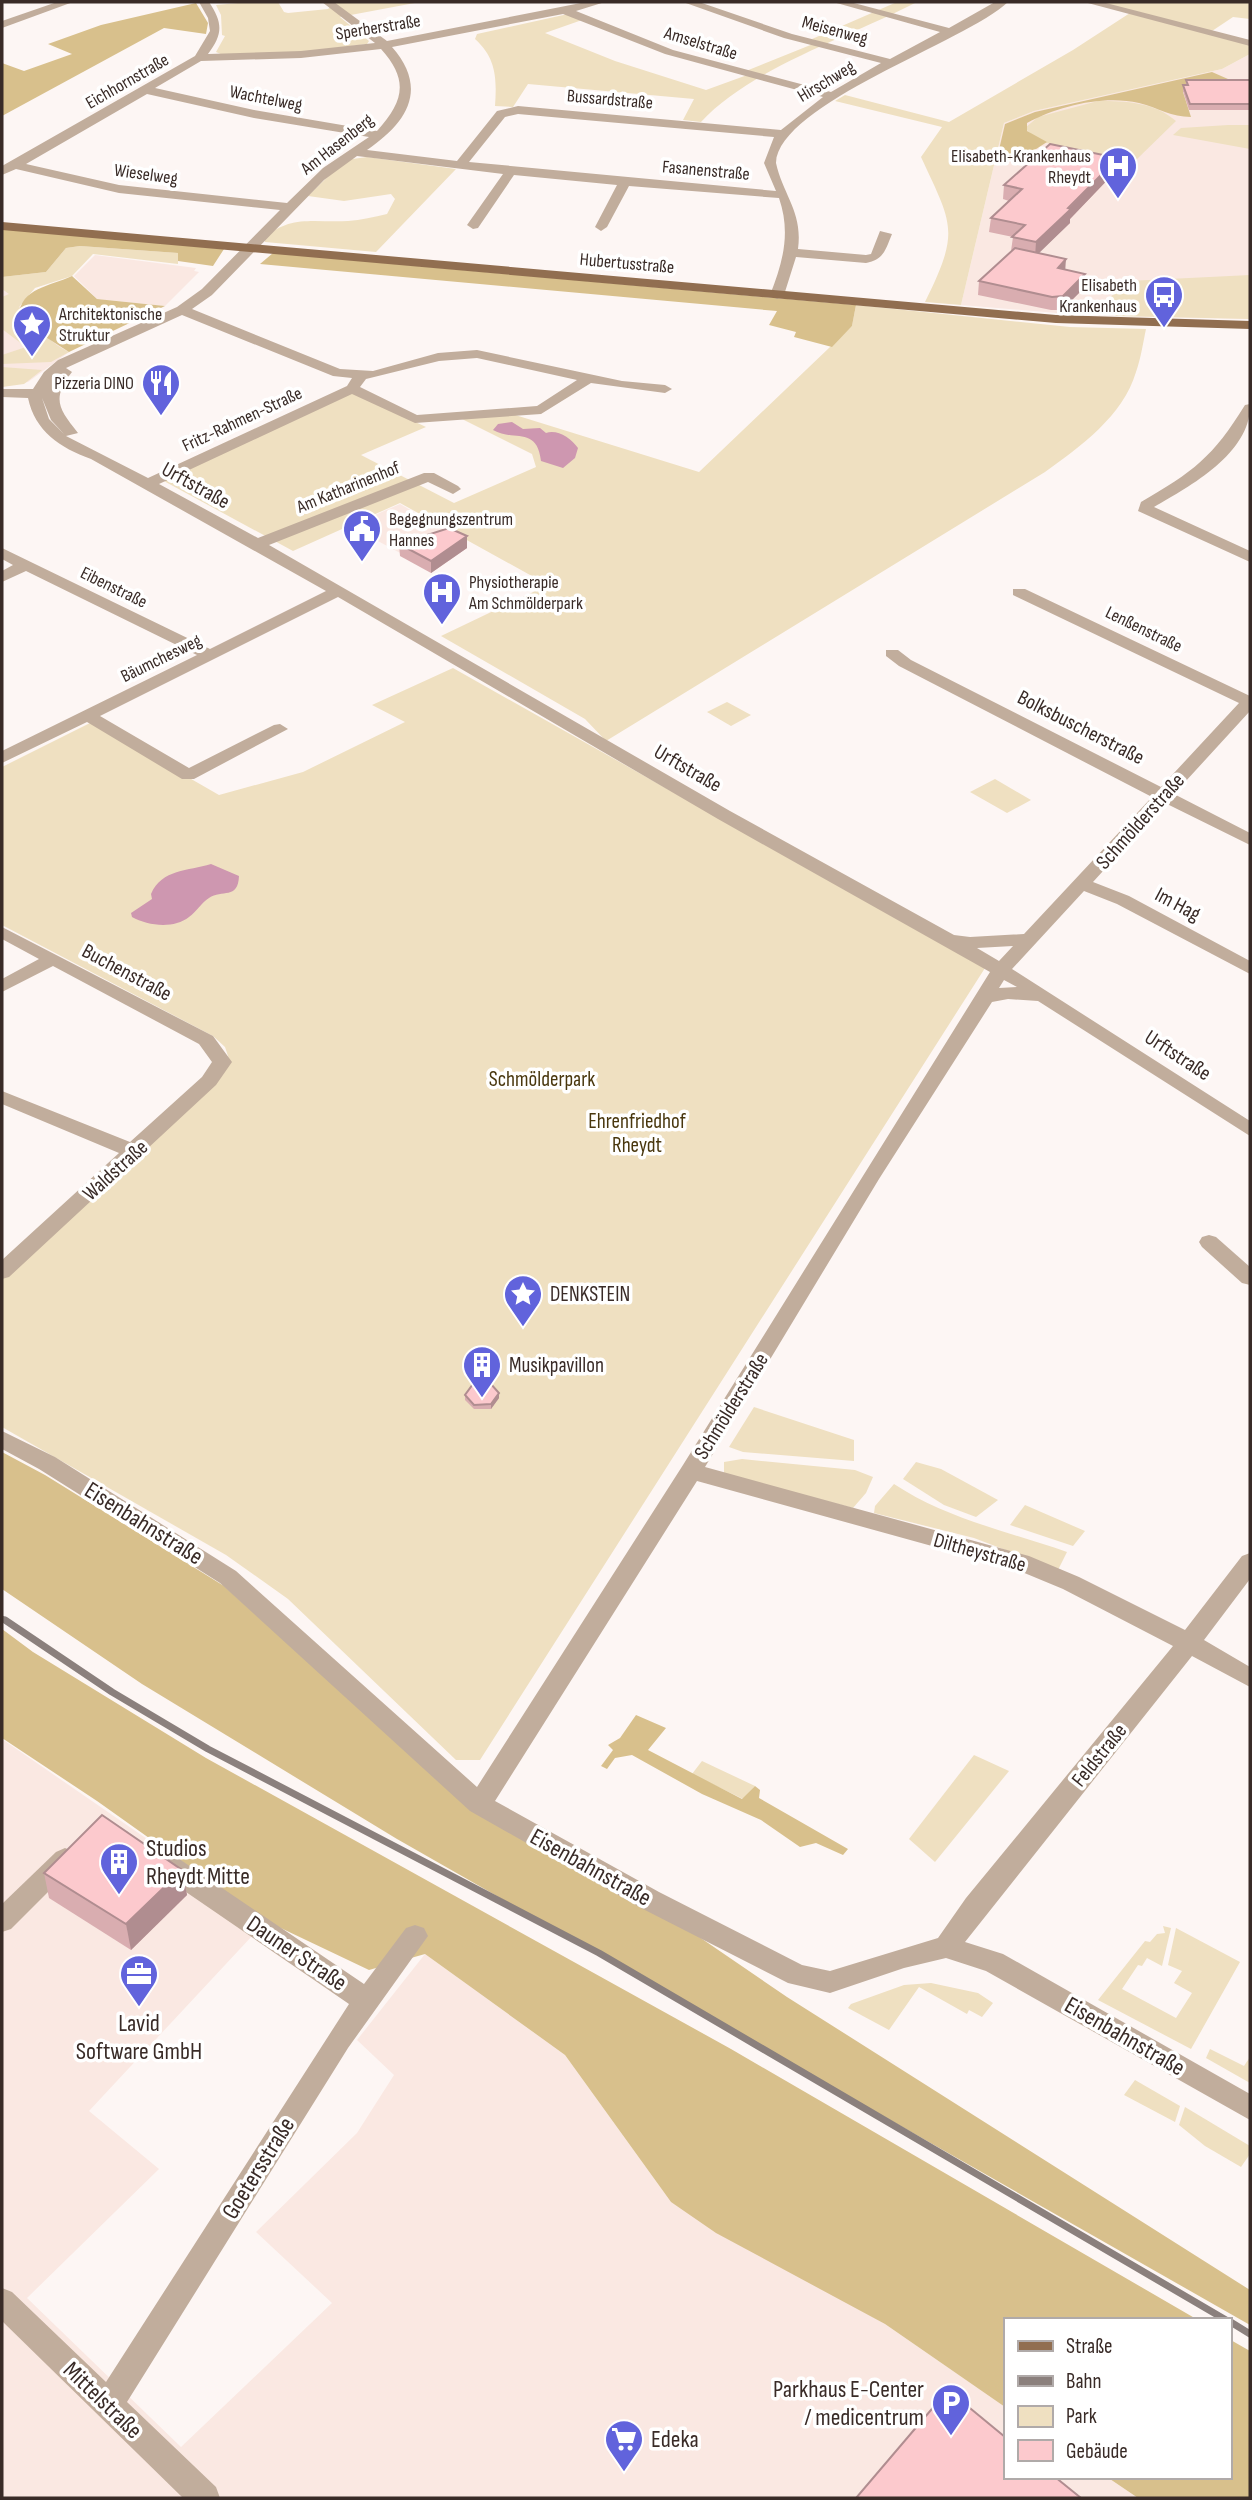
<svg xmlns="http://www.w3.org/2000/svg" width="1252" height="2500" viewBox="0 0 1252 2500" font-family="'Sofia Sans Condensed',sans-serif">
	<style>
		.built { fill: #fae8e2 }
		.green { fill: #efe0c1 }
		.forest { fill: #d8c08c }
		.water { fill: #ce97b0 }
		.lines { fill: none; stroke-linecap: round; stroke-linejoin: round }
		.minor { fill: #c1ad9c; fill-rule: evenodd }
		.major { fill: #916e50; fill-rule: evenodd }
		.rail-far1 { stroke: #8b807d; stroke-width: 5 }
		.rail { stroke: #8b807d; stroke-width: 7 }
		.wall { fill: #d9adb0 }
		.shaded-wall { fill: #b08d90 }
		.building { fill: #fcc9cd; stroke: #b08d90; stroke-width: 2 }
		.labels { text-anchor: middle; stroke-width: 7; stroke-linejoin: round; paint-order: stroke }
		.far-street-label { font-size: 18px; fill: #392b27; stroke: #fff }
		.far-poi-label { font-size: 18px; fill: #392b27; stroke: #fff; text-anchor: end }
		.street-label { font-size: 21px; fill: #392b27; stroke: #fff }
		.park-label { font-size: 21px; fill: #49370e; stroke: #fff }
		.poi-label { font-size: 21px; fill: #392b27; stroke: #fff; text-anchor: start }
		.near-street-label { font-size: 24px; fill: #392b27; stroke: #fff }
		.near-poi-label { font-size: 24px; fill: #392b27; stroke: #fff; text-anchor: start }
	</style>
	<rect width="100%" height="100%" fill="#fdf6f4"/>
	<g class="built">
		<path d="M1250 54V319L1080 315 961 305 1004 123 1034 111 1222 69Z"/>
		<path d="M95 255 196 268 194 271 199 272 165 306 97 299 74 276Z"/>
		<path d="M2 284 35 322 41 334 69 352 28 382 2 387Z"/>
		<path d="M400 504 457 537 402 554 350 526Z"/>
		<path d="M2 1739 266 1921 89 2111 159 2169 27 2298 181 2447 332 2303 256 2232 357 2133 394 2075 357 2040 425 1954 565 2055 671 2202 885 2324 1005 2407V2477H1107L1138 2498H2Z"/>
	</g>
	<g class="green">
		<path d="M249 2H278L284 12 288 13 328 9 336 2H420L340 17 369 41 367 44 306 52 223 55 216 52 225 36 222 35 221 15 216 5Z"/>
		<path d="M897 2H917C852 36 750 68 701 122L683 120 694 99 528 84 513 107 495 106C497 78 496 58 475 39L477 34 568 14 582 20 545 33 615 61 706 90 750 74 746 71 818 42 812 39Z"/>
		<path d="M1099 2H1250V19L1233 17 1212 31 1250 42V54L1222 69 1034 111 1004 123 961 305 925 302C960 231 953 226 921 157L942 127 835 101 845 95 949 122 1073 50 1130 13Z"/>
		<path d="M1098 101C1126 101 1154 102 1176 121L1136 160C1106 154 1045 153 1025 128L1038 117Z"/>
		<path d="M1228 125H1250V149L1173 135 1181 128Z"/>
		<path d="M367 157 456 169 376 252 265 242 264 239C289 214 315 223 348 221 361 220 374 217 387 214L395 199 391 194 344 201 308 196 345 160Z"/>
		<path d="M80 246 178 253V264L93 254 72 276 35 288 19 307C36 323 47 342 69 352L51 362 2 364V355L26 347 2 329V297L9 294 2 289V277L46 272 66 248Z"/>
		<path d="M1250 275V319L1116 316 1107 310 1105 302 1128 281Z"/>
		<path d="M856 305 1070 327 1146 329C1143 343 1141 358 1136 372 1123 416 1080 447 1045 472L606 741 585 719 441 636 548 585 400 503 293 551 162 480 352 392 426 427 361 455 454 503 536 467 532 454 458 417 512 414 699 472 852 326Z"/>
		<path d="M2 367 42 370 24 384 2 387Z"/>
		<path d="M453 668 985 968 480 1760H456L288 1599 226 1555 2 1427V1279L63 1224 229 1059 225 1047 213 1036 2 925V767L92 722 219 795 303 772 405 722 372 705Z"/>
		<path d="M727 702 751 715 731 726 707 712Z"/>
		<path d="M995 779 1031 800 1007 813 970 792Z"/>
		<path d="M754 1407 854 1440V1461L743 1452 729 1447Z"/>
		<path d="M742 1459 855 1470 873 1477 866 1493 853 1508 724 1474V1462Z"/>
		<path d="M916 1462 941 1469 998 1500 976 1517 944 1505 903 1479Z"/>
		<path d="M894 1484C947 1519 1007 1531 1067 1552L1058 1570 974 1538 874 1513 875 1506Z"/>
		<path d="M1025 1505 1085 1531 1073 1546 1010 1525Z"/>
		<path d="M974 1755 1009 1771 935 1862 909 1839Z"/>
		<path d="M702 1761 755 1786 743 1799 692 1774Z"/>
		<path d="M1163 1926 1171 1928 1162 1966 1147 1958 1142 1966 1138 1965 1122 1989 1176 2018 1192 1993 1174 1983 1182 1971 1168 1965 1176 1928 1240 1962 1191 2049 1098 2000 1145 1941 1150 1942 1157 1934 1165 1933Z"/>
		<path d="M931 1983 978 1993 993 2003 982 2017 969 2010 967 2014 919 1987 889 2030 848 2008 851 2004 904 1985Z"/>
		<path d="M1210 2049 1244 2066 1250 2057V2083L1206 2058Z"/>
		<path d="M1135 2080 1180 2106 1175 2122 1124 2095Z"/>
		<path d="M1185 2107 1250 2146V2154L1241 2167 1205 2146 1179 2125Z"/>
	</g>
	<g class="forest">
		<path d="M196 3 208 23 206 34 164 28 2 116V63L24 71 72 54 48 44 101 25Z"/>
		<path d="M1212 72 1228 79 1229 86 1183 92 1191 117C1171 117 1159 108 1139 103 1103 95 1059 106 1027 123V131L1047 142 1022 158 998 154 1005 124 1035 112Z"/>
		<path d="M2 229 224 249 213 266 178 261V253L80 246 66 248 46 272 2 277Z"/>
		<path d="M273 253 776 298 856 305 852 326 832 347 794 337 796 332 769 325 777 311 260 264Z"/>
		<path d="M72 276 97 299 165 306 69 352 41 334 35 322 19 316C20 288 51 286 72 276Z"/>
		<path d="M2 1452 45 1475 224 1586 469 1807 689 1930 787 1997 1250 2290V2325L397 1839 142 1684 2 1589Z"/>
		<path d="M2 1629 33 1652 206 1758 731 2049 1198 2320H1005V2407L885 2324 716 2233 671 2202 565 2055 425 1954 369 1970 266 1921 97 1801 2 1738Z"/>
		<path d="M636 1715 666 1728 648 1750 742 1799 755 1786 760 1790 759 1798 848 1849 843 1855 816 1843 800 1847 761 1820 702 1794 632 1755 615 1758 607 1769 601 1766 613 1750 608 1745 620 1738Z"/>
		<path d="M1229 2339 1250 2351V2498H1138L1107 2477H1229Z"/>
	</g>
	<g class="water">
		<path d="M512 422 523 429 540 428 546 433C557 429 571 438 578 448L575 458 563 468 541 461C537 426 514 442 493 430L498 424Z"/>
		<path d="M211 864 239 876C238 900 222 889 209 898 201 903 197 911 189 917 174 929 148 926 132 917L131 913 152 899 151 894C162 869 188 871 211 864Z"/>
	</g>
	<g class="lines">
		<g class="minor">
			<path d="M57 2H73L2 28V21Z"/>
			<path d="M199 2H209C223 23 223 34 208 54L301 51 375 43 322 2H334L387 41 586 2H605L576 11 673 50 831 92 881 63 784 38 683 2H699L792 34 890 59 940 32 833 2H850L949 28 995 2H1008C966 42 779 103 776 163 783 195 803 212 798 249L866 255 871 254 880 231 892 234C885 251 884 259 866 263L796 257 784 295 777 299 770 295C783 262 791 233 779 198L629 186 607 227 601 231 595 227 617 185 514 175 478 228 473 229 467 225 503 174 357 156 324 180 212 295 192 309 340 369 373 371 438 353 477 350 622 381 665 385 672 389 665 393 591 383 541 414 415 423 352 394 159 484 258 538 424 473H434L458 486 461 489 453 494 428 482 269 545 730 811 954 935 970 937 1024 934 1152 797 899 666 886 656V650H898L911 660 1161 787 1239 703 1013 595V589H1025L1250 696V711L1174 794 1250 833V845L1165 803 1093 882 1129 896 1250 961V974L1117 904 1084 891 1012 969 1250 1121V1136L1038 1001 1008 999 992 1002 879 1179 705 1467 1029 1556 1079 1577 1185 1630 1242 1556 1250 1553V1579L1204 1640 1250 1667V1687L1192 1656 965 1942 1003 1954 1250 2094V2120L986 1971 946 1958 904 1968 830 1993 788 1983 641 1908 470 1811 220 1583 39 1469 2 1449V1431L55 1457 236 1571 477 1787 683 1465 990 972 718 819 338 597 100 716 189 768 274 725 280 724 288 729 194 779H182L87 722 2 763V751L197 655 26 571 2 582V571L13 565 2 559V548L210 649 326 591 91 459C60 448 35 431 28 398L2 397V389H33L44 372 58 360 177 307 202 289 280 210 119 193 16 169 2 175V166L195 56 210 31 208 18ZM563 14 665 54 823 97 781 130 518 106 497 111 457 161 367 150C407 123 429 89 392 47ZM381 49C409 80 404 101 377 131L254 110 155 88 201 61 301 58ZM147 94 254 118 369 137 323 168 287 203 119 185 26 164ZM518 114 774 137 764 163 776 191 469 162 505 117ZM182 315 333 376 352 378 347 386 148 478 66 436 78 433C59 409 51 399 72 372L66 368ZM477 358 577 380 537 406 417 415 360 387 366 379 439 361ZM42 398 51 420 64 434 49 419ZM1013 946 999 961 977 948ZM1004 980 1017 987 999 988ZM697 1481 1015 1569 1063 1589 1173 1646 966 1898 938 1938 830 1971 802 1965 659 1892 495 1801Z"/>
			<path d="M1084 2H1102L1250 40V46Z"/>
			<path d="M1250 404C1252 452 1191 486 1154 507L1250 551V562L1138 511 1141 502C1193 472 1213 457 1245 405Z"/>
			<path d="M2 927 213 1036 232 1062 216 1085 9 1277 2 1279V1260L119 1153 2 1104V1091L130 1142 202 1077 212 1062 199 1044 53 966 2 992V979L39 959 2 939Z"/>
			<path d="M1209 1235 1216 1237 1250 1267V1285L1242 1283 1202 1247 1199 1242 1202 1237Z"/>
			<path d="M65 1848 74 1852 78 1859 74 1866 11 1929 2 1932V1904L56 1852Z"/>
			<path d="M160 1849 169 1852 364 1984 406 1928 415 1925 424 1928 428 1936 348 2048 127 2402 216 2487 220 2498H183L2 2321V2288L12 2292 106 2382 349 2004 151 1868 147 1860 151 1852Z"/>
		</g>
		<path class="major" d="M2 222 1056 315 1250 321V329L1056 323 2 230Z"/>
		<path class="rail-far1" d="M2 1618 8 1622"/>
		<g class="rail">
			<path d="M5 1620 112 1692 208 1749 599 1953 1226 2320"/>
			<path d="M1229 2321 1250 2334"/>
		</g>
	</g>
	<g class="wall">
		<path d="M1186 80H1250V110H1189L1183 91V85H1186Z"/>
		<path d="M1116 171 1070 219V223L1038 253 1065 270 1084 288 1062 310H1051L978 295 979 281 1011 251 1013 237 989 232 991 218 1009 201 1003 199 1004 185Z"/>
		<path d="M399 544 467 548 431 573 400 556Z"/>
		<path d="M499 1393V1398L491 1409H474L465 1400V1395Z"/>
		<path d="M182 1870 187 1895 131 1950 49 1898 44 1873Z"/>
	</g>
	<g class="shaded-wall">
		<path d="M1118 158 1116 171 1070 219V223L1035 257 1036 242Z"/>
		<path d="M1066 259 1065 273 1058 268Z"/>
		<path d="M1085 274 1084 288 1062 310 1063 296Z"/>
		<path d="M467 536V548L431 573V561Z"/>
		<path d="M499 1393V1398L491 1409V1404Z"/>
		<path d="M182 1870 187 1895 131 1950 126 1924Z"/>
	</g>
	<g class="building">
		<path d="M1186 80H1250V104H1190L1183 85H1188Z"/>
		<path d="M1050 144 1118 158 1068 208 1071 209 1036 242 1012 237 1025 225 991 218 1022 189 1004 185Z"/>
		<path d="M1015 248 1066 259 1058 268 1085 274 1063 296 1052 297 979 281Z"/>
		<path d="M449 528 467 536 431 561 399 544Z"/>
		<path d="M490 1383 499 1393 491 1404 474 1405 465 1395 473 1384Z"/>
		<path d="M102 1815 182 1870 126 1924 44 1873Z"/>
		<path d="M948 2390 1005 2437V2477H1055L1081 2498H856Z"/>
	</g>
	<defs>
		<symbol id="hospital-pin" viewBox="-11 -11 22 30"><path d="M0 17L-7.5 6A9.5 9.5 0 1 1 7.5 6Z" fill="#6163dc" stroke="#fff"/><path d="M-5-5h3v3.5h4V-5h3V5h-3V1.5h-4V5h-3Z" fill="#fff"/></symbol>
		<symbol id="bus-pin" viewBox="-11 -11 22 30"><path d="M0 17L-7.5 6A9.5 9.5 0 1 1 7.5 6Z" fill="#6163dc" stroke="#fff"/><path d="M-5-6H5V4H4V6H2V4H-2V6H-4V4H-5ZM-3.5-4V0h7V-4ZM-3.5 1.2v1.5H-2V1.2ZM2 1.2v1.5H3.5V1.2Z" fill="#fff"/></symbol>
		<symbol id="sight-pin" viewBox="-11 -11 22 30"><path d="M0 17L-7.5 6A9.5 9.5 0 1 1 7.5 6Z" fill="#6163dc" stroke="#fff"/><path d="M0-6L1.8-2.2L6-1.7L2.9 1.2L3.7 5.4L0 3.3L-3.7 5.4L-2.9 1.2L-6-1.7L-1.8-2.2Z" fill="#fff"/></symbol>
		<symbol id="restaurant-pin" viewBox="-11 -11 22 30"><path d="M0 17L-7.5 6A9.5 9.5 0 1 1 7.5 6Z" fill="#6163dc" stroke="#fff"/><path d="M-5-6h1v4h1v-4h1v4h1v-4h1v5L-1.5 .5V6h-2V.5L-5-1ZM5-6V6H3V1.5H1.5Q1.5-4 5-6Z" fill="#fff"/></symbol>
		<symbol id="civic-pin" viewBox="-11 -11 22 30"><path d="M0 17L-7.5 6A9.5 9.5 0 1 1 7.5 6Z" fill="#6163dc" stroke="#fff"/><path d="M-.6-6.5H3V-4.5H.6V-3L4-1V1h2V6H-6V1h2V-1L-.6-3ZM-1.2 2.5V6h2.4V2.5Z" fill="#fff"/></symbol>
		<symbol id="building-pin" viewBox="-11 -11 22 30"><path d="M0 17L-7.5 6A9.5 9.5 0 1 1 7.5 6Z" fill="#6163dc" stroke="#fff"/><path d="M-4-6H4V6H1V3H-1V6H-4ZM-2.5-4.3h1.7v1.8h-1.7ZM.8-4.3h1.7v1.8H.8ZM-2.5-1h1.7V.8h-1.7ZM.8-1h1.7V.8H.8Z" fill="#fff"/></symbol>
		<symbol id="office-pin" viewBox="-11 -11 22 30"><path d="M0 17L-7.5 6A9.5 9.5 0 1 1 7.5 6Z" fill="#6163dc" stroke="#fff"/><path d="M-6-3h4V-5.5h4V-3h4V5H-6ZM-1-4.5V-3h2v-1.5ZM-6 0V1H6V0Z" fill="#fff"/></symbol>
		<symbol id="parking-pin" viewBox="-11 -11 22 30"><path d="M0 17L-7.5 6A9.5 9.5 0 1 1 7.5 6Z" fill="#6163dc" stroke="#fff"/><path d="M-3.5-5.5H1a3.5 3.5 0 0 1 0 7H-1V5.5H-3.5ZM-1-3.4V-.6H.8a1.4 1.4 0 0 0 0-2.8Z" fill="#fff"/></symbol>
		<symbol id="supermarket-pin" viewBox="-11 -11 22 30"><path d="M0 17L-7.5 6A9.5 9.5 0 1 1 7.5 6Z" fill="#6163dc" stroke="#fff"/><path d="M-6-5.5h2.5l.6 2H6L4.5 2H-2.5L-4.4-4H-6ZM-1.5 3.2a1.3 1.3 0 1 0 .1 0ZM3 3.2a1.3 1.3 0 1 0 .1 0Z" fill="#fff"/></symbol>
	</defs>
	<g fill-rule="evenodd">
		<use href="#hospital-pin" x="1096" y="144" width="44" height="60"/>
		<use href="#bus-pin" x="1142" y="273" width="44" height="60"/>
		<use href="#sight-pin" x="10" y="302" width="44" height="60"/>
		<use href="#restaurant-pin" x="139" y="361" width="44" height="60"/>
		<use href="#civic-pin" x="340" y="507" width="44" height="60"/>
		<use href="#hospital-pin" x="420" y="570" width="44" height="60"/>
		<use href="#sight-pin" x="501" y="1272" width="44" height="60"/>
		<use href="#building-pin" x="460" y="1343" width="44" height="60"/>
		<use href="#building-pin" x="97" y="1840" width="44" height="60"/>
		<use href="#office-pin" x="117" y="1952" width="44" height="60"/>
		<use href="#parking-pin" x="929" y="2381" width="44" height="60"/>
		<use href="#supermarket-pin" x="602" y="2417" width="44" height="60"/>
	</g>
	<g class="labels">
		<g class="far-street-label">
			<text transform="translate(378 27) rotate(-9)" y="6">Sperberstraße</text>
			<text transform="translate(835 30) rotate(15)" y="6">Meisenweg</text>
			<text transform="translate(701 43) rotate(17)" y="6">Amselstraße</text>
			<text transform="translate(127 81) rotate(-30)" y="6">Eichhornstraße</text>
			<text transform="translate(826 81) rotate(-31)" y="6">Hirschweg</text>
			<text transform="translate(266 98) rotate(11)" y="6">Wachtelweg</text>
			<text transform="translate(610 99) rotate(5)" y="6">Bussardstraße</text>
			<text transform="translate(337 144) rotate(-38)" y="6">Am Hasenberg</text>
			<text transform="translate(706 170) rotate(5)" y="6">Fasanenstraße</text>
			<text transform="translate(146 174) rotate(8)" y="6">Wieselweg</text>
			<text transform="translate(627 263) rotate(5)" y="6">Hubertusstraße</text>
			<text transform="translate(242 419) rotate(-25)" y="6">Fritz-Rahmen-Straße</text>
			<text transform="translate(348 487) rotate(-22)" y="6">Am Katharinenhof</text>
			<text transform="translate(114 587) rotate(26)" y="6">Eibenstraße</text>
			<text transform="translate(1144 629) rotate(26)" y="6">Lenßenstraße</text>
			<text transform="translate(161 658) rotate(-26)" y="6">Bäumchesweg</text>
		</g>
		<g class="far-poi-label">
			<text x="1091" y="162">Elisabeth-Krankenhaus<tspan x="1091" dy="21">Rheydt</tspan></text>
			<text x="1137" y="291">Elisabeth<tspan x="1137" dy="21">Krankenhaus</tspan></text>
			<text x="59" y="320" text-anchor="start">Architektonische<tspan x="59" dy="21">Struktur</tspan></text>
			<text x="134" y="389">Pizzeria DINO</text>
			<text x="389" y="525" text-anchor="start">Begegnungszentrum<tspan x="389" dy="21">Hannes</tspan></text>
			<text x="469" y="588" text-anchor="start">Physiotherapie<tspan x="469" dy="21">Am Schmölderpark</tspan></text>
		</g>
		<g class="street-label">
			<text transform="translate(196 485) rotate(29)" y="7">Urftstraße</text>
			<text transform="translate(1081 727) rotate(27)" y="7">Bolksbuscherstraße</text>
			<text transform="translate(688 768) rotate(30)" y="7">Urftstraße</text>
			<text transform="translate(1140 821) rotate(-48)" y="7">Schmölderstraße</text>
			<text transform="translate(1178 904) rotate(28)" y="7">Im Hag</text>
			<text transform="translate(127 972) rotate(28)" y="7">Buchenstraße</text>
			<text transform="translate(1178 1055) rotate(33)" y="7">Urftstraße</text>
			<text transform="translate(115 1170) rotate(-42)" y="7">Waldstraße</text>
			<text transform="translate(731 1406) rotate(-58)" y="7">Schmölderstraße</text>
			<text transform="translate(980 1552) rotate(16)" y="7">Diltheystraße</text>
			<text transform="translate(1099 1755) rotate(-51)" y="7">Feldstraße</text>
		</g>
		<g class="park-label">
			<text x="542" y="1086">Schmölderpark</text>
			<text x="637" y="1128">Ehrenfriedhof<tspan x="637" dy="24">Rheydt</tspan></text>
		</g>
		<g class="poi-label">
			<text x="550" y="1301">DENKSTEIN</text>
			<text x="509" y="1372">Musikpavillon</text>
		</g>
		<g class="near-street-label">
			<text transform="translate(144 1523) rotate(32)" y="8">Eisenbahnstraße</text>
			<text transform="translate(591 1867) rotate(29)" y="8">Eisenbahnstraße</text>
			<text transform="translate(297 1953) rotate(34)" y="8">Dauner Straße</text>
			<text transform="translate(1125 2036) rotate(30)" y="8">Eisenbahnstraße</text>
			<text transform="translate(258 2168) rotate(-58)" y="8">Goetersstraße</text>
			<text transform="translate(103 2400) rotate(44)" y="8">Mittelstraße</text>
		</g>
		<g class="near-poi-label">
			<text x="146" y="1856">Studios<tspan x="146" dy="28">Rheydt Mitte</tspan></text>
			<text x="139" y="2031" text-anchor="middle">Lavid<tspan x="139" dy="28">Software GmbH</tspan></text>
			<text x="924" y="2397" text-anchor="end">Parkhaus E-Center<tspan x="924" dy="28">/ medicentrum</tspan></text>
			<text x="651" y="2447">Edeka</text>
		</g>
	</g>
	<rect width="1252" height="2500" fill="none" stroke="#392b27" stroke-width="7"/>
	<rect x="1004" y="2318" width="228" height="161" fill="#ffffff" stroke="#b0aaa9" stroke-width="2"/>
	<rect x="1018" y="2341" width="35" height="10" fill="#916e50" stroke="#b0aaa9" stroke-width="2"/>
	<text x="1066" y="2353" font-size="21" fill="#392b27">Straße</text>
	<rect x="1018" y="2376" width="35" height="10" fill="#8b807d" stroke="#b0aaa9" stroke-width="2"/>
	<text x="1066" y="2388" font-size="21" fill="#392b27">Bahn</text>
	<rect x="1018" y="2406" width="35" height="21" fill="#efe0c1" stroke="#b0aaa9" stroke-width="2"/>
	<text x="1066" y="2423" font-size="21" fill="#392b27">Park</text>
	<rect x="1018" y="2440" width="35" height="21" fill="#fcc9cd" stroke="#b0aaa9" stroke-width="2"/>
	<text x="1066" y="2458" font-size="21" fill="#392b27">Gebäude</text>
</svg>
